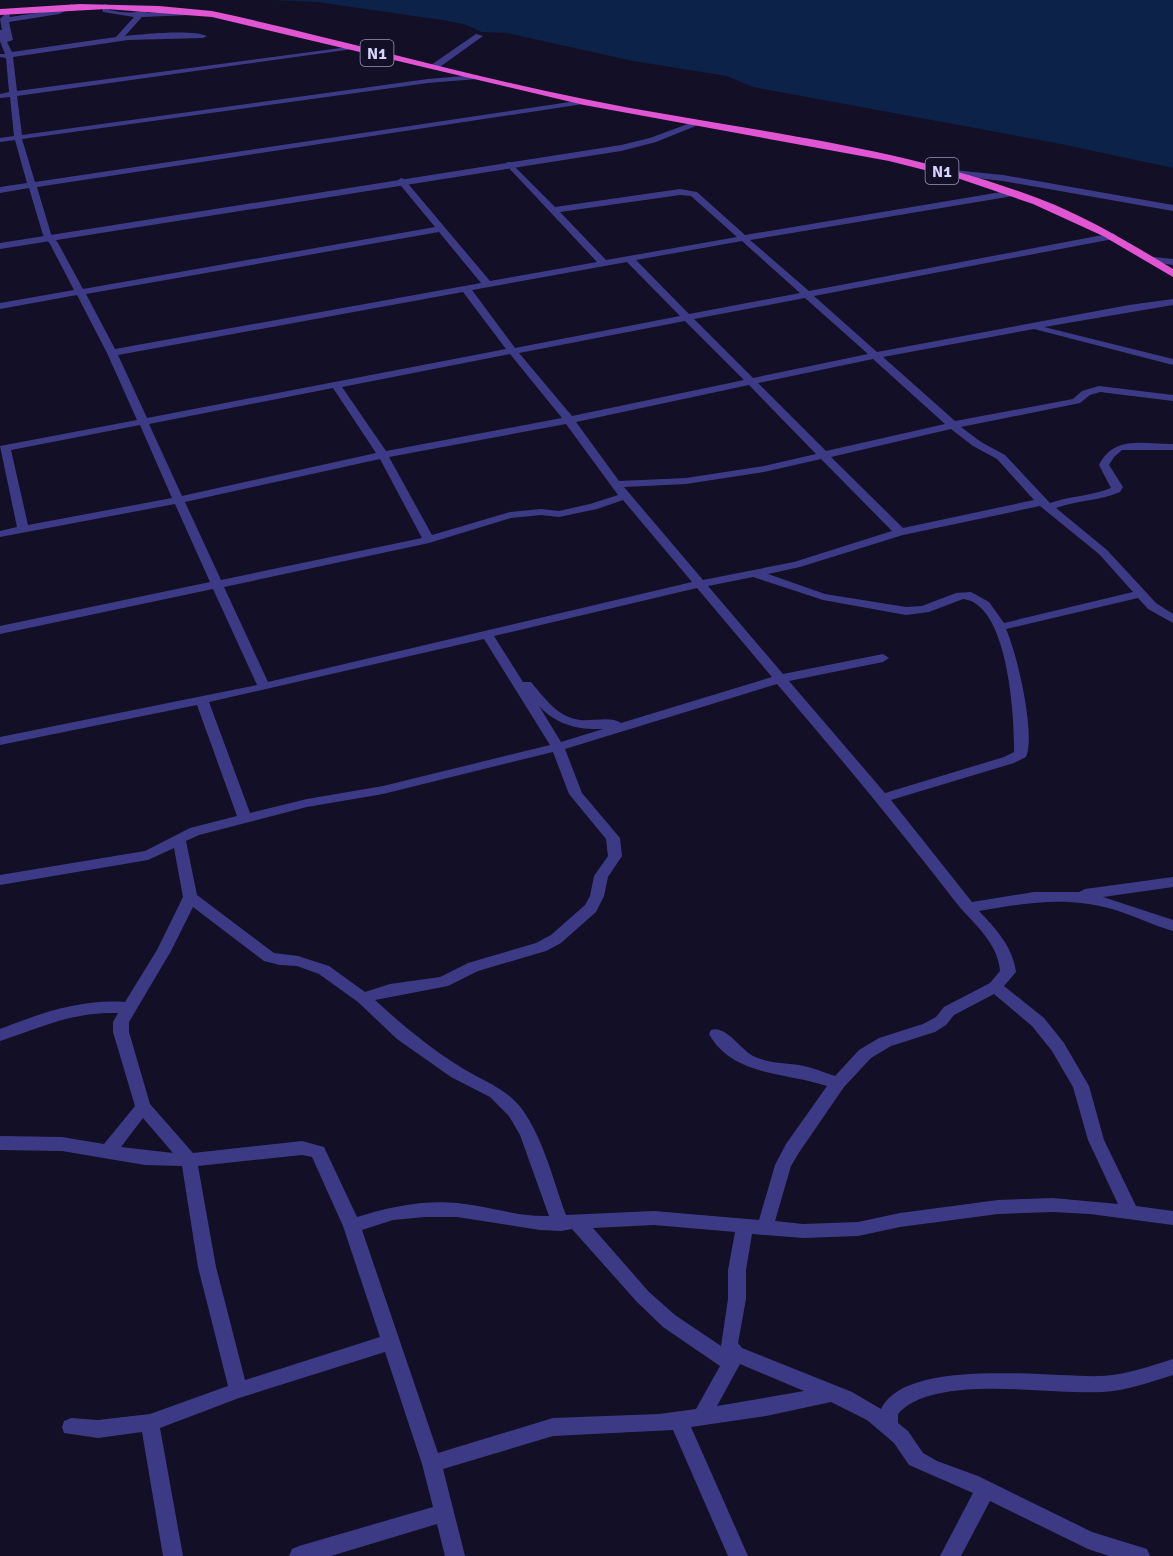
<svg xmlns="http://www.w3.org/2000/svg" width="1173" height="1556" viewBox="0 0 1173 1556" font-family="Signika,sans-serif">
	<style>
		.water { fill: #0c2248 }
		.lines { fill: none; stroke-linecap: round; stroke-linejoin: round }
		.minor { fill: #3d3a85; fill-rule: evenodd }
		.tertiary { fill: #3d3a85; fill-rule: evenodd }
		.trunk { fill: #e055d1; fill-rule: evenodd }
		.labels { text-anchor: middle; stroke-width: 4.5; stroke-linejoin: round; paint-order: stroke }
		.shield { fill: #130f26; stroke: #9e99be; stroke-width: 1.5 }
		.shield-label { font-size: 16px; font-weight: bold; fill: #d9d4ff }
	</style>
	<rect width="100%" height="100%" fill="#130f26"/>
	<path class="water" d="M271 0H1173V168L1061 144 753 87 727 76 633 61 507 33 482 32 464 24 442 20 317 2Z"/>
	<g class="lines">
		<g class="minor">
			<path d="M72 4 74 7 59 14 9 22 13 40 7 42 12 52 116 37 134 17 103 12 102 6 105 4 108 6 109 10C121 12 134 15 144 9L148 11 146 13 190 11 194 13 190 15 142 17 125 36C142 34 193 29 207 36L203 38 128 40 13 57 17 91 356 46 360 48 17 96 22 135 428 79 477 75 481 77 477 79 428 83 22 139 35 182 583 100 587 102 583 104 37 187 51 234 58 243 83 289 435 227 397 181 401 178 404 179 490 281 597 262 507 166V162H510L555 207 680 189 697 192 745 235 1013 190 1017 193 1013 196 750 240 809 291 1113 233 1117 236 1113 239 814 296 877 352 1129 305 1173 299V305L1044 327 1173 359V365L1034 329 883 357 955 421 1073 399 1082 391 1099 386 1173 395V401L1100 392 1090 395 1080 403 961 427 981 442 1005 455 1050 503C1070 496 1091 496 1111 488L1099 465C1114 435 1143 444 1173 444V450H1122L1114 457 1109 465 1123 487 1120 492C1099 501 1077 500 1056 508L1107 550 1156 603 1173 614V623L1148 609 1138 598 1006 629C1017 653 1036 735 1026 757L1014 763 891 800 972 902 1034 892H1079L1085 889 1173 877V887L1103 897 1173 920V931C1152 925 1133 915 1112 909 1067 896 1024 903 979 911 996 929 1013 947 1016 972L1004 986 1044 1018 1064 1043 1089 1086 1104 1140 1136 1206 1173 1211V1225L1090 1214 1053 1212 998 1214 900 1227 858 1236 803 1238 752 1234 746 1270V1299L738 1343 742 1348 852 1392 881 1409C906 1356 1053 1378 1101 1376 1126 1375 1150 1366 1173 1359V1375C1150 1382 1126 1391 1102 1392 1051 1395 933 1373 898 1414V1423L908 1431 923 1453 937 1461 978 1476 1092 1532 1147 1549 1150 1556H1109L1088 1549 990 1501 961 1556H940L973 1493 909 1465 894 1443 867 1420 831 1402 766 1416 691 1427 748 1556H728L673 1430 553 1436 443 1469 465 1556H445L437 1524 331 1556H289L292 1549 299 1546 433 1507 422 1464 385 1352 239 1398 160 1428 183 1556H163L142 1432 98 1438 64 1433 62 1427 64 1421 71 1418 98 1420 150 1414 228 1386 198 1267 182 1166 145 1165 62 1151 0 1150V1136L62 1137 104 1144 135 1106 113 1032V1022L118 1013C71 1012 43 1027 0 1041V1029C41 1013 81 999 125 1002L157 950 183 897 174 848 148 860 0 885V875L145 851 190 828 237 816 197 705 0 745V737L257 685 213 589 0 634V626L210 582 175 504 0 537V531L17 527 0 446 137 420 107 353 77 295 0 309V303L74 290 50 244 43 235 29 188 0 193V187L27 183 15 140 0 142V138L14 136 10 97 0 98V94L9 92 6 58 0 57V54H5L0 41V30H2L0 19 4 15 2 11 8 10 10 17 57 10ZM680 195 691 196 737 237 606 260 560 212ZM439 232 481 283 115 349 86 294ZM742 241 800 293 689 314 636 260ZM627 262 680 316 515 348 472 290ZM463 292 506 349 147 418 118 355ZM805 298 868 354 753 378 694 319ZM685 321 744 380 572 416 519 353ZM510 354 562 418 386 451 342 387ZM873 359 945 424 826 451 758 383ZM749 385 816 454 764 466 686 478 619 481 576 422ZM333 388 376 453 182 496 149 424ZM566 424 618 495 590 504 559 511 541 509 510 512 432 535 389 457ZM140 425 172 498 28 525 11 450ZM951 429 973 446 997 459 1034 500 903 528 831 457ZM380 459 422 538 221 580 185 502ZM821 459 892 531 794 562 703 580 624 487 686 484 764 472ZM623 500 692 582 268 682 224 587 429 543 511 518 541 515 559 517 597 509ZM1040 506 1099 554 1133 592 1004 623 989 602 971 592 956 593 922 606 906 607 825 594 768 574 800 567 903 535ZM753 577 823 600 906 615 929 612 963 599C1008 603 1015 718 1014 752L1004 757 885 793 789 681 883 662 889 658 883 654 783 674 708 586ZM697 588 772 677 621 723C610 715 588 723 575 719 556 715 543 696 531 682H523L494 636ZM484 639 550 745 383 786 307 799 250 813 209 702ZM777 684C838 755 897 826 954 900 971 922 998 941 1000 971L990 983 944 1007 936 1017 923 1024 879 1038 859 1050 835 1076C823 1072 811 1067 799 1065 784 1063 767 1063 753 1056 740 1049 726 1025 711 1030L709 1034C733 1077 787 1072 827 1086L786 1144 775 1165 759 1220 654 1211 566 1215C553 1180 544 1140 522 1109 506 1088 483 1081 462 1068 430 1048 402 1025 375 1000L448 986 478 971 546 951 561 943 596 912 604 896 608 877 622 856 620 838 582 793 565 749ZM539 706C557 725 578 730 603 729L561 742ZM553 752 569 794 606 839 608 856 594 876 590 896 585 905 551 935 536 943 468 963 440 977 390 984 365 992 329 966 298 956 274 953 197 895 186 841 199 835 307 807 383 794ZM193 907 264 961 280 965 297 966 319 974 358 1002 397 1039 451 1077 490 1097 509 1116 520 1135 549 1216C519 1217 488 1206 457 1203 422 1200 390 1207 357 1217L324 1147 302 1141 193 1153 150 1104 129 1032V1022L171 951ZM994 994 1032 1026 1052 1051 1073 1087 1088 1140 1118 1204 1053 1198 998 1200 900 1213 858 1222 803 1224 775 1221 791 1166 798 1154 844 1087 871 1058 891 1046 935 1032 946 1025 954 1015ZM143 1118 173 1153 121 1147ZM302 1155 312 1157 343 1226 380 1337 245 1380 216 1267 198 1166ZM425 1217H457L540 1230 561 1231 572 1229 637 1302 663 1327 720 1366 696 1409 659 1414 553 1418 438 1453 362 1230 393 1220ZM654 1225 735 1232 728 1270V1299L721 1346 675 1315 649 1292 593 1228ZM740 1364 804 1391 717 1406Z"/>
			<path d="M476 34 483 36 437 69H431V65Z"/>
			<path d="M944 169 1003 175 1173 205V211L1003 181 941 174 940 172Z"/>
			<path d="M1154 257 1173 259V265L1151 262V258Z"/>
		</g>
		<path class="tertiary" d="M696 121 703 123 656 142 621 151 0 249V243L621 145 650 138Z"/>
		<path class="trunk" d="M80 4 159 6 212 11C337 38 459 74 584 99 736 130 894 143 1040 199 1087 217 1130 243 1173 269V277L1103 236 1033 204 960 179 889 161 584 105 212 17 106 9 0 15V9Z"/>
	</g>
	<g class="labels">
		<g class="shield">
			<rect x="360.5" y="40" width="33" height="26" rx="4.5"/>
			<rect x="925.5" y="158" width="33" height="26" rx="4.5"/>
		</g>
		<g class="shield-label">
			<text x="377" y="59">N1</text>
			<text x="942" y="177">N1</text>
		</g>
	</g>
</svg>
